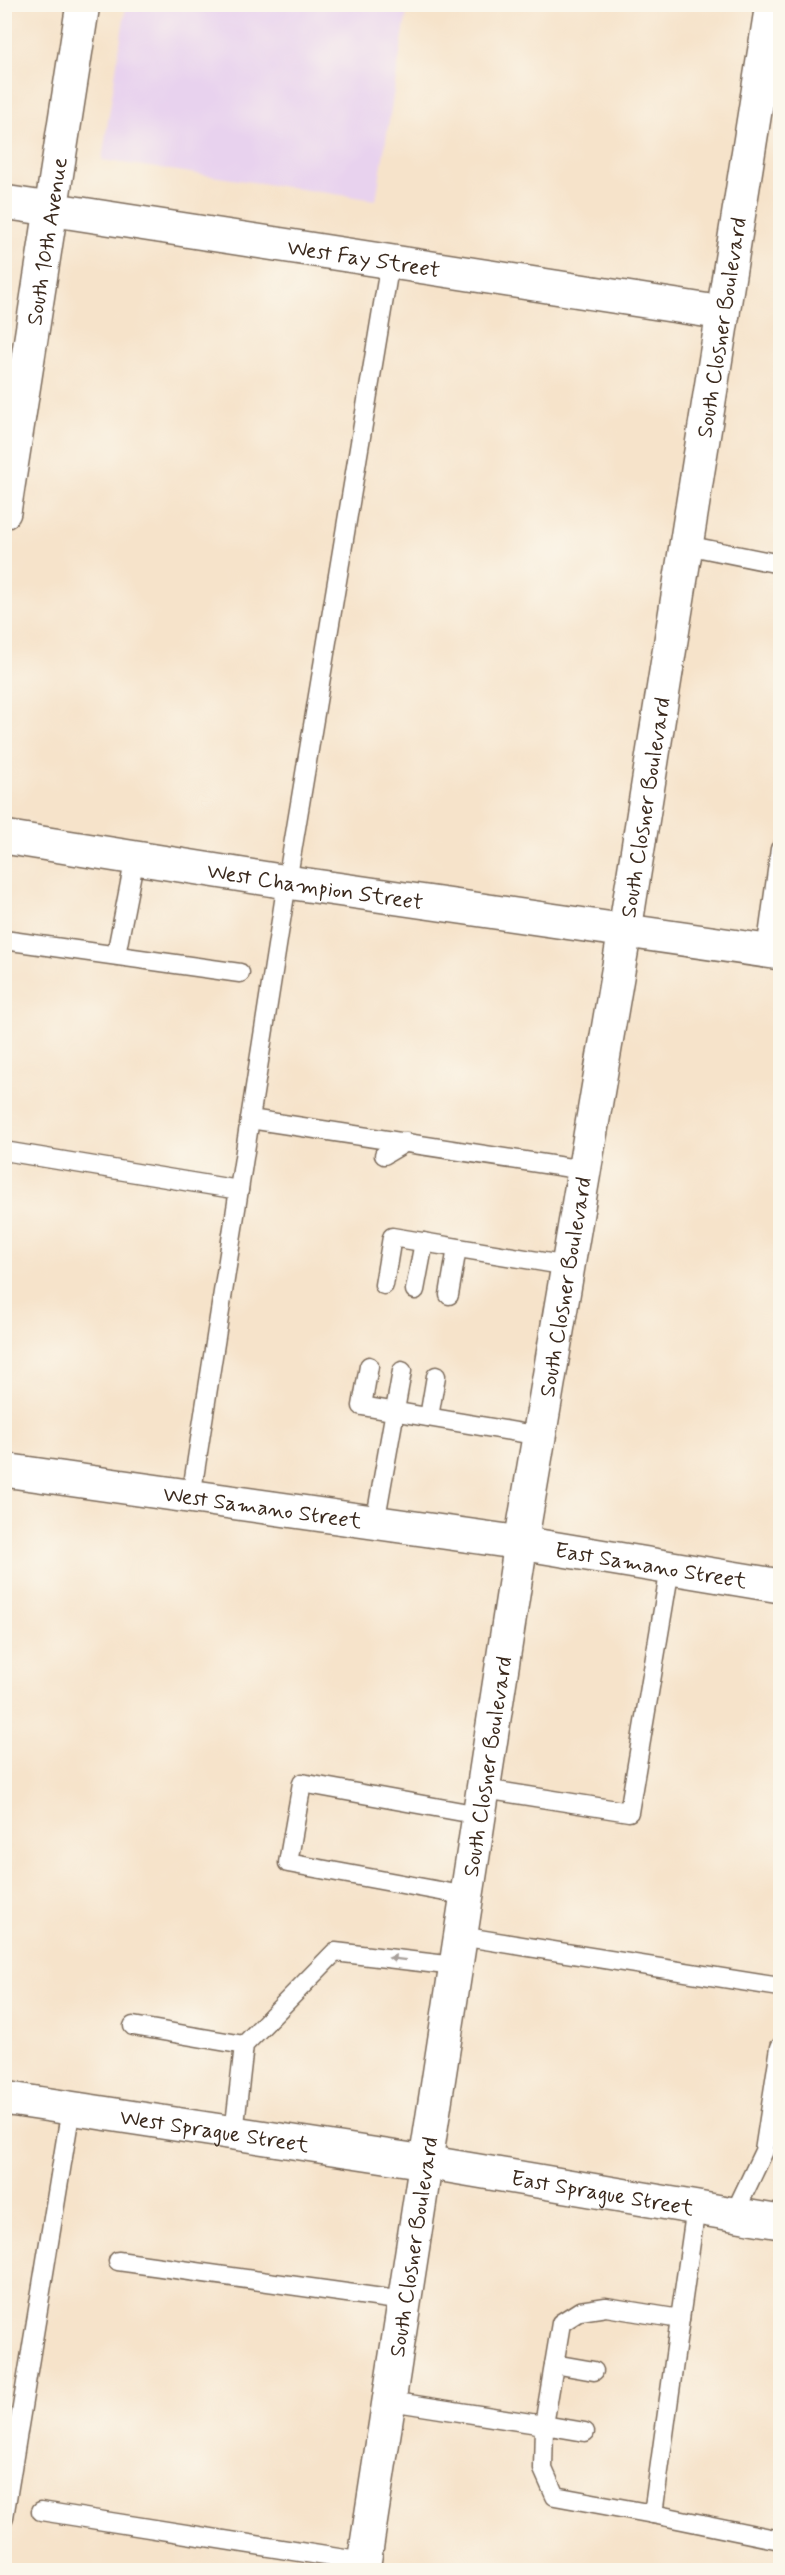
<svg xmlns="http://www.w3.org/2000/svg" width="785" height="2575" viewBox="0 0 785 2575" font-family="Mynerve,sans-serif">
	<style>
		.built { fill: #e8d2ee }
		.lines { fill: none; stroke-linecap: round; stroke-linejoin: round }
		.service-casing { stroke: #7c6b5a; stroke-width: 21 }
		.minor-casing { stroke: #7c6b5a; stroke-width: 36 }
		.tertiary-casing { stroke: #7c6b5a; stroke-width: 36 }
		.primary-casing { stroke: #7c6b5a; stroke-width: 36 }
		.service { stroke: #fff; stroke-width: 18 }
		.minor { stroke: #fff; stroke-width: 33 }
		.tertiary { stroke: #fff; stroke-width: 33 }
		.primary { stroke: #fff; stroke-width: 33 }
		.oneway { fill: #a79f9a }
		.labels { text-anchor: middle; stroke-width: 5; stroke-linejoin: round; paint-order: stroke }
		.street-label { font-size: 22px; fill: #3b2a1e; stroke: #fbf7ec }
	</style>
	<rect width="100%" height="100%" fill="#fbf7ec"/>
	<filter id="ink" filterUnits="userSpaceOnUse"><feTurbulence type="fractalNoise" baseFrequency=".0167" numOctaves="2"/><feDisplacementMap in="SourceGraphic" scale="12" xChannelSelector="R" yChannelSelector="G"/><feConvolveMatrix kernelMatrix="1 2 1 2 8 2 1 2 1" color-interpolation-filters="sRGB"/></filter>
	<filter id="wash" filterUnits="userSpaceOnUse"><feTurbulence type="fractalNoise" baseFrequency=".008" numOctaves="4" result="noise"/><feDisplacementMap in="SourceGraphic" scale="24" xChannelSelector="R" yChannelSelector="G"/><feGaussianBlur stdDeviation="1.35" result="paint"/><feColorMatrix in="noise" values="0 0 0 0 0 0 0 0 0 0 0 0 0 0 0 0 0 1.4 0 .05"/><feComposite in="paint" operator="in"/></filter>
	<g filter="url(#wash)">
		<rect width="100%" height="100%" fill="#f6e3ca"/>
		<path class="built" d="M126 5H408L376 200 102 160Z"/>
	</g>
	<g filter="url(#ink)">
		<g class="lines">
			<defs>
				<g id="service">
					<path d="M686 545 780 564"/>
					<path d="M4 940 240 973"/>
					<path d="M766 951 780 849"/>
					<path d="M116 955 135 857"/>
					<path d="M250 1119 584 1170"/>
					<path d="M4 1151 239 1190"/>
					<path d="M384 1155 406 1142"/>
					<path d="M384 1285 392 1237 568 1266"/>
					<path d="M415 1290 424 1242"/>
					<path d="M449 1295 457 1248"/>
					<path d="M369 1366 362 1406 540 1436"/>
					<path d="M429 1417 436 1376"/>
					<path d="M191 1497 287 882 390 262"/>
					<path d="M375 1523 402 1371"/>
					<path d="M484 1789 629 1812 670 1568"/>
					<path d="M467 1896 288 1863 302 1783 479 1815"/>
					<path d="M460 1936 780 1987"/>
					<path d="M133 2026 244 2045"/>
					<path d="M234 2133 244 2045 335 1952 455 1966"/>
					<path d="M734 2214 764 2151 780 2047"/>
					<path d="M118 2261 404 2301"/>
					<path d="M680 2319 653 2514 780 2540"/>
					<path d="M554 2364 594 2371"/>
					<path d="M390 2401 544 2425 561 2323 580 2311 606 2307 680 2319 696 2207"/>
					<path d="M585 2432 544 2425 543 2469 555 2496 653 2514"/>
					<path d="M41 2511 364 2562"/>
					<path d="M4 2517 71 2108"/>
				</g>
				<g id="minor">
					<path id="s1" d="M4 202 723 313"/>
					<path id="s2" d="M4 512 83 4"/>
					<path id="s3" d="M4 837 287 882 780 953"/>
					<path id="s4" d="M4 1470 521 1543 780 1586"/>
				</g>
				<g id="tertiary">
					<path id="s5" d="M4 2098 425 2162 780 2222"/>
				</g>
				<g id="primary">
					<path id="s6" d="M363 2570 521 1543 625 930 772 4"/>
				</g>
			</defs>
			<use href="#service" class="service-casing"/>
			<use href="#minor" class="minor-casing"/>
			<use href="#tertiary" class="tertiary-casing"/>
			<use href="#primary" class="primary-casing"/>
			<use href="#service" class="service"/>
			<use href="#minor" class="minor"/>
			<use href="#tertiary" class="tertiary"/>
			<use href="#primary" class="primary"/>
		</g>
		<defs><path id="oneway-solid" d="M-6-.8H1V-3.2L6.5 0L1 3.2V.8H-6Z" transform="scale(1.5)"/></defs>
		<use class="oneway" href="#oneway-solid" transform="translate(397 1959) rotate(-173)"/>
	</g>
	<g class="labels">
		<g class="street-label">
			<text dy="8" stroke="none"><textPath href="#s2" startOffset="274">South 10th Avenue</textPath></text>
			<text dy="8" stroke="none"><textPath href="#s1" startOffset="364">West Fay Street</textPath></text>
			<text dy="8" stroke="none"><textPath href="#s6" startOffset="2271">South Closner Boulevard</textPath></text>
			<text dy="8" stroke="none"><textPath href="#s6" startOffset="1785">South Closner Boulevard</textPath></text>
			<text dy="8" stroke="none"><textPath href="#s3" startOffset="315">West Champion Street</textPath></text>
			<text dy="8" stroke="none"><textPath href="#s6" startOffset="1299">South Closner Boulevard</textPath></text>
			<text dy="8" stroke="none"><textPath href="#s4" startOffset="261">West Samano Street</textPath></text>
			<text dy="8" stroke="none"><textPath href="#s4" startOffset="654">East Samano Street</textPath></text>
			<text dy="8" stroke="none"><textPath href="#s6" startOffset="813">South Closner Boulevard</textPath></text>
			<text dy="8" stroke="none"><textPath href="#s5" startOffset="213">West Sprague Street</textPath></text>
			<text dy="8" stroke="none"><textPath href="#s5" startOffset="606">East Sprague Street</textPath></text>
			<text dy="8" stroke="none"><textPath href="#s6" startOffset="327">South Closner Boulevard</textPath></text>
		</g>
	</g>
	<rect width="785" height="2575" fill="none" stroke="#fbf7ec" stroke-width="24"/>
</svg>
